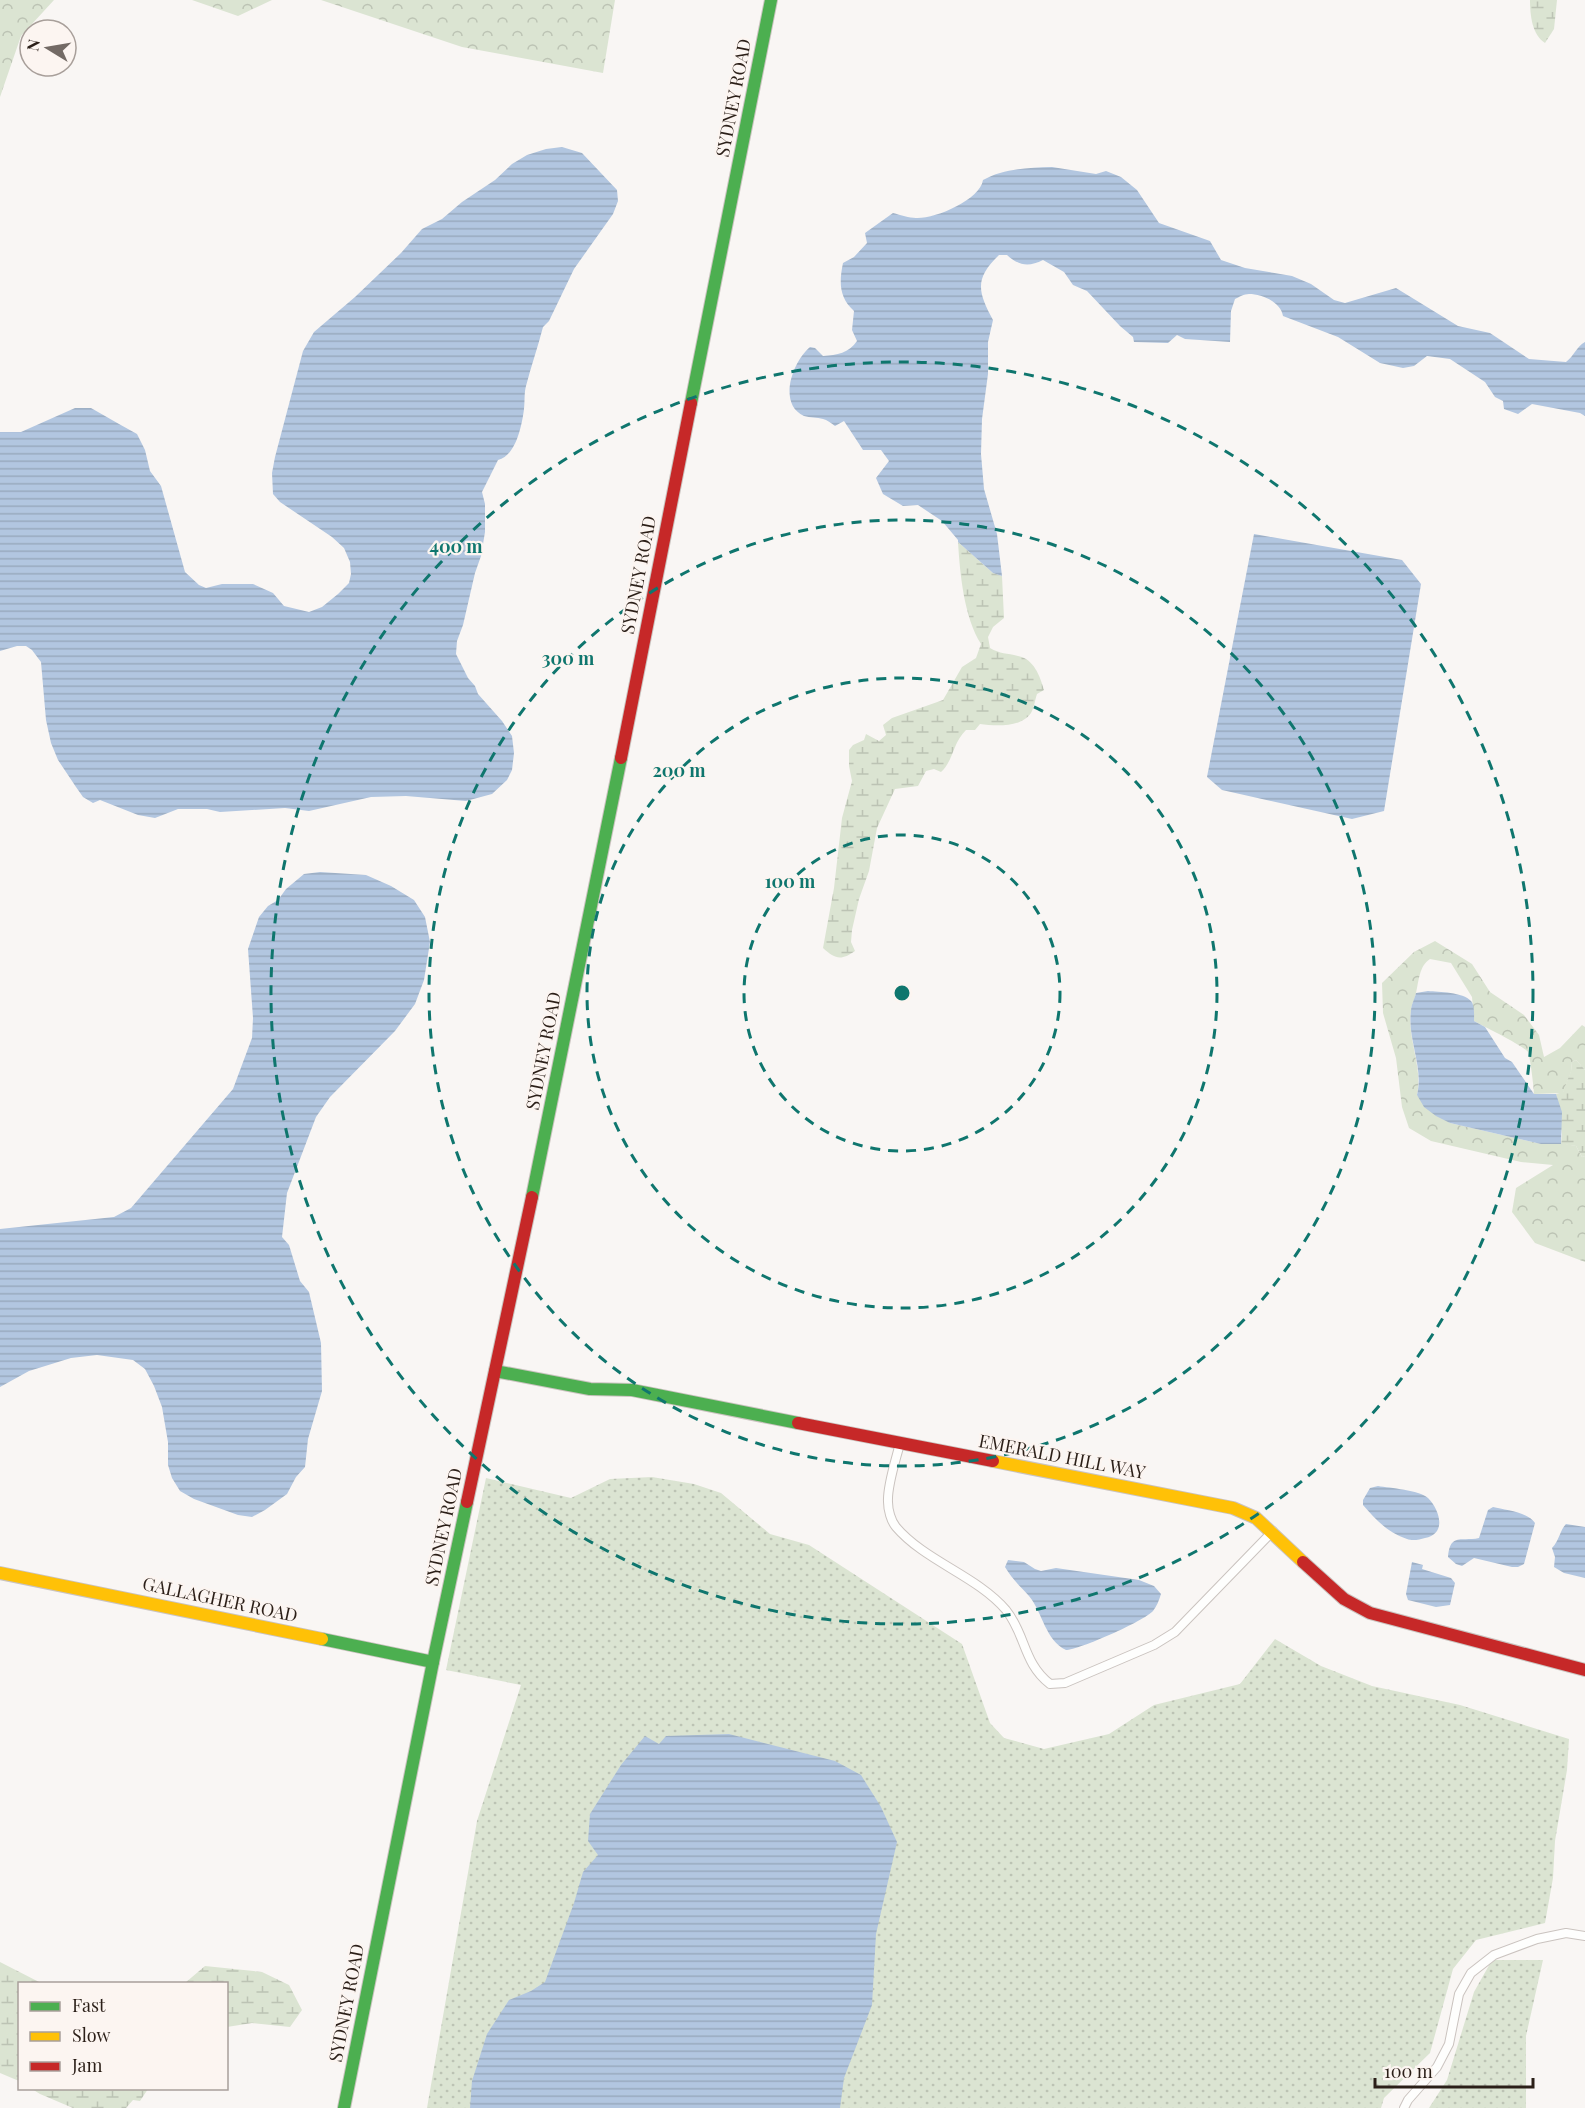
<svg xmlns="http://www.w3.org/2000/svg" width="1585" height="2108" viewBox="0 0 1585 2108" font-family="'Playfair Display',serif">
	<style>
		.grass { fill: url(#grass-dots) }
		.forest { fill: url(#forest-crowns) }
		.wetland { fill: url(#wetland-marsh) }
		.water { fill: url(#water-rules) }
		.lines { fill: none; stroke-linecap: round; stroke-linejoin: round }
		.street-casing { stroke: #cac3bf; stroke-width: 10 }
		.fast-casing { stroke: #cac3bf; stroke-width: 14 }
		.slow-casing { stroke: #cac3bf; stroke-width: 14 }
		.jam-casing { stroke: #cac3bf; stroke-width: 14 }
		.street { stroke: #fefefd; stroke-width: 8 }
		.fast { stroke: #4caf50; stroke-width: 12 }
		.slow { stroke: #ffc107; stroke-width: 12 }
		.jam { stroke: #c62828; stroke-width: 12 }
		.ring { fill: none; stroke: #0f766e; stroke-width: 3; stroke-dasharray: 10 8 }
		.labels { text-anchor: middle; stroke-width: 4.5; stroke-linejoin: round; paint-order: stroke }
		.street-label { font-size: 18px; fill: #2b1f18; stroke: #fcf5f1 }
		.centre { fill: #0f766e; stroke: #fcf5f1; stroke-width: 3 }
		.ring-label { font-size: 18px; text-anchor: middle; font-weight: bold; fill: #0f766e; stroke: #fcf5f1; stroke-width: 4.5; stroke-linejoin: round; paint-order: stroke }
	</style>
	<defs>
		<pattern id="grass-dots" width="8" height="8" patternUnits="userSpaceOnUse" patternTransform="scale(1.5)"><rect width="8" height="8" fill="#dbe4d2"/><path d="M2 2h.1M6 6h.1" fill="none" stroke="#bcc3b4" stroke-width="1.8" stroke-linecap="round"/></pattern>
		<pattern id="forest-crowns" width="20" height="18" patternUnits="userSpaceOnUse" patternTransform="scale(1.5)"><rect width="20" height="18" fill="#dbe4d2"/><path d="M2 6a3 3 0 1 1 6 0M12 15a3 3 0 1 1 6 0" fill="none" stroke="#bcc3b4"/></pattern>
		<pattern id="wetland-marsh" width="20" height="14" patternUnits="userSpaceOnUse" patternTransform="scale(1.5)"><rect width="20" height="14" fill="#dbe4d2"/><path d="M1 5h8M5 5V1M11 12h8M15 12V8" fill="none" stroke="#bcc3b4"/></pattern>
		<pattern id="water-rules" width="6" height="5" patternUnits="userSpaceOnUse" patternTransform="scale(1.5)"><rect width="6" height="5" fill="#b2c6e0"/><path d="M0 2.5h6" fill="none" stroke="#99aabf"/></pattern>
	</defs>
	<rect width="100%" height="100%" fill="#f9f6f4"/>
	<g class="grass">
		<path d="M652 1477 694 1484 721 1493 770 1534 809 1545 962 1644 990 1723 1004 1738 1044 1749 1109 1734 1154 1705 1240 1684 1275 1639 1321 1666 1372 1686 1460 1705 1569 1739 1567 1770 1555 1841 1553 1878 1545 1923 1476 1940 1453 1969 1430 2053 1384 2098 1381 2108H427L477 1821 521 1685 446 1670 486 1478 571 1498 610 1479Z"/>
		<path d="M1492 1960H1543L1526 2036V2108H1429L1447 2080 1474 1992Z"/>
	</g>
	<g class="forest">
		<path d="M0 0H54L21 36 0 97Z"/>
		<path d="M192 0H272L238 16Z"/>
		<path d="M321 0H615L603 73 462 47Z"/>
		<path d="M1435 941 1472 964 1490 992 1524 1015 1539 1035 1544 1057 1560 1048 1582 1025 1585 1027V1070L1576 1060 1572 1062 1571 1072 1563 1093 1534 1094C1534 1088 1530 1056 1528 1052 1524 1046 1483 1026 1474 1021L1472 997 1451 963 1430 959C1419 966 1419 981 1416 993 1415 999 1411 1005 1411 1011 1407 1039 1423 1067 1417 1095L1450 1123 1541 1144 1560 1143 1576 1146 1582 1157 1585 1156V1262L1535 1243 1512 1212 1516 1188 1553 1165 1521 1162 1431 1141 1409 1128 1402 1107 1396 1058 1383 1013 1382 983 1414 952Z"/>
	</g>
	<g class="wetland">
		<path d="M1530 0H1557L1554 29 1545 43C1532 35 1530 15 1530 0Z"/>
		<path d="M958 542 993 573 1002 576 1004 618 993 627 988 637 990 648C1000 654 1007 653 1018 656 1034 659 1040 676 1044 690L1037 694C1035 700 1034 708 1031 713 1021 728 995 726 980 724L975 730H966C952 744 954 760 941 772L934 769 926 771 918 786 895 789 877 828 869 871 859 899 852 930 851 942 855 951C841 961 835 959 823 948L834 888 842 818 852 781 849 766V750L853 745 864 740 866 734 879 741 886 735 883 725 892 718 943 700 962 667 976 658 981 644C964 617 960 574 958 542Z"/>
		<path d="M1576 1060 1585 1070V1156L1582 1157 1576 1146 1561 1144 1562 1135 1556 1094 1563 1092 1571 1071 1572 1062Z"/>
		<path d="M0 1962 41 1983 20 1984 19 2081 0 2073Z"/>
		<path d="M205 1966 262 1972 289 1985 302 2010 290 2027 252 2023 227 2027 226 1984 185 1983Z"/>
		<path d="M32 2089H148L140 2101 133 2100 126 2108H73L40 2094Z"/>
	</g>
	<g class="water">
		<path d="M562 147 582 153 617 190 618 201 613 214 574 269 549 321 543 327C538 347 531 366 526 386 524 393 525 401 524 409 522 425 516 456 498 460L482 492 485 504V532L481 556 475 573 463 625 457 641 456 654 468 678 475 686 478 694 502 721 512 736 514 753 512 770 507 780 492 794 466 801 406 796 371 797 309 811 285 808 220 812 207 809H178L155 818 138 815 100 800 93 803 83 797 76 787 58 760 51 743 46 720 41 662 32 650 26 646H17L0 651V432H21L75 408H91L119 424 137 434 145 450 150 471 161 486 185 572 199 585 206 588 222 584H253L273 593 284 606 309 612 322 607 338 594 349 583 351 574 350 562 344 548 332 537 280 502 273 494 272 473 275 457 303 351 314 332 355 297 401 253 422 229 442 219 462 202 495 180 512 164 527 155 546 149Z"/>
		<path d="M1052 167 1096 174 1106 171 1121 177 1137 190 1159 223 1210 241 1221 260 1245 268 1292 276 1311 284 1334 300 1345 303 1396 288 1458 326 1490 333 1529 359 1566 362C1574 356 1577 346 1585 342V416L1580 413 1532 404 1518 414 1504 409 1503 401 1495 397 1485 382 1450 359 1427 356 1414 366 1403 368 1380 363 1338 337 1283 316C1281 302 1262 294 1249 294 1244 294 1239 297 1235 299L1231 311 1230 342 1185 339 1177 335 1168 343 1134 342 1133 337 1120 326 1087 291 1073 285 1064 272 1043 260C1029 267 1019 266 1007 255H999C974 279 978 292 993 320L988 342V374L982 419 981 454 984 489 997 534 1002 576 993 573 958 542V540L942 521 918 505 903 506 883 494 876 478 889 461 881 450H863L844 421 835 426C831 423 827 420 823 419 817 417 810 418 804 416 777 404 793 361 810 347L815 348 823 356C837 355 849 353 857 341L852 330 854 311C839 298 839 282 843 263L854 257 867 243 865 233 893 213C901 215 909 218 916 218 935 219 980 200 983 180 1004 168 1028 168 1052 167Z"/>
		<path d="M1254 534 1402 560 1421 584 1384 811 1352 819 1222 790 1207 777Z"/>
		<path d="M320 872 366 875 391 886 414 900 425 917 430 942 424 980 415 1004 395 1031 330 1097 316 1117 287 1193 282 1237 289 1245 300 1281 309 1292 321 1343 322 1391 308 1439 305 1467 296 1477 287 1494 265 1510 252 1517 238 1515 194 1499 180 1491 172 1478 168 1465V1442L162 1407 154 1386 145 1369 133 1360 97 1355 71 1358 29 1371 0 1387V1229L114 1217 131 1208 233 1089 252 1038 253 1018 248 949 259 917 268 906 278 900 286 889 304 874Z"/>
		<path d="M1428 991C1439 992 1463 992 1471 1001 1475 1006 1474 1016 1474 1021L1485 1027 1505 1058 1512 1062 1534 1094H1556L1562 1112 1561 1144H1541L1450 1123 1436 1116 1424 1107 1417 1095C1424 1067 1407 1039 1411 1011 1411 1005 1415 998 1416 993Z"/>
		<path d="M1378 1486C1390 1488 1419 1490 1428 1498 1440 1510 1447 1534 1425 1538 1419 1540 1412 1541 1407 1539 1387 1532 1376 1520 1363 1505V1500L1370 1488Z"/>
		<path d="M1493 1507C1505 1510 1528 1512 1535 1523L1524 1564 1518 1567H1512L1474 1558 1462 1566 1456 1564 1448 1557C1450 1532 1462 1542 1479 1538L1488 1510Z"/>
		<path d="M1566 1524 1585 1527V1578L1564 1573 1554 1567 1555 1557 1552 1548C1559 1541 1560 1530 1566 1524Z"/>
		<path d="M1008 1560 1024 1562 1035 1569 1041 1571 1056 1568 1139 1580 1154 1586 1161 1594C1159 1600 1157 1606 1153 1611 1144 1621 1079 1650 1066 1650 1045 1640 1043 1613 1029 1596 1020 1586 1012 1579 1005 1567Z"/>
		<path d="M1412 1562 1423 1565 1422 1569 1451 1578 1455 1583 1450 1605 1436 1607 1408 1600 1406 1594Z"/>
		<path d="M729 1734 835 1761 861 1775 881 1807 897 1842 876 1934 872 2005 844 2078 840 2108H470L472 2081 487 2034 509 2000 531 1991 545 1982 574 1903 583 1872 598 1855 588 1841 590 1814 621 1765 645 1736 659 1744 666 1736Z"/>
	</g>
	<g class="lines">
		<defs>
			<g id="street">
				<path d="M900 1443C896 1460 887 1485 888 1502 888 1510 891 1521 896 1527 925 1561 977 1576 1006 1610 1026 1635 1023 1663 1050 1684L1065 1683 1154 1645 1175 1632 1273 1531"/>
				<path d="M1404 2108 1408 2100 1437 2067 1449 2044 1459 1994 1471 1973 1494 1955 1537 1939 1566 1933 1585 1936"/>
			</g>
			<g id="fast">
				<path d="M691 403 771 0"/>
				<path d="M532 1197 621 758"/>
				<path d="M495 1371 590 1389 632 1390 798 1423"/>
				<path d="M322 1639 433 1662"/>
				<path d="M344 2108 433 1662 467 1502"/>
			</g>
			<g id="slow">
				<path d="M993 1461 1233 1508 1256 1518 1303 1562"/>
				<path d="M0 1573 322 1639"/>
			</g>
			<g id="jam">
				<path d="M621 758 691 403"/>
				<path d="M798 1423 993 1461"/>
				<path d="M467 1502 532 1197"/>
				<path d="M1303 1562 1344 1599 1370 1613 1585 1670"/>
			</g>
		</defs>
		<use href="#street" class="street-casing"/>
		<use href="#fast" class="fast-casing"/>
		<use href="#slow" class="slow-casing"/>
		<use href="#jam" class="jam-casing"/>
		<use href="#street" class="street"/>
		<use href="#fast" class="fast"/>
		<use href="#slow" class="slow"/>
		<use href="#jam" class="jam"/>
	</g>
	<g class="ring">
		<circle cx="902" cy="993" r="158"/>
		<circle cx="902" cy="993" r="315"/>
		<circle cx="902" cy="993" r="473"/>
		<circle cx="902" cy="993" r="631"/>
	</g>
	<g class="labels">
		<g class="street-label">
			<text transform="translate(734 98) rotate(-79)" y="6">SYDNEY ROAD</text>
			<text transform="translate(639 575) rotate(-79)" y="6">SYDNEY ROAD</text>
			<text transform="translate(544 1051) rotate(-79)" y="6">SYDNEY ROAD</text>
			<text transform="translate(1062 1457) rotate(11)" y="6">EMERALD HILL WAY</text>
			<text transform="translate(444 1527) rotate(-78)" y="6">SYDNEY ROAD</text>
			<text transform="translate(220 1600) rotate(12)" y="6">GALLAGHER ROAD</text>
			<text transform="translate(347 2003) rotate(-79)" y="6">SYDNEY ROAD</text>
		</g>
	</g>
	<circle cx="902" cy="993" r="9" class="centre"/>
	<g class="ring-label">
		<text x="456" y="553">400 m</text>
		<text x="568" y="665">300 m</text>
		<text x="679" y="777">200 m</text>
		<text x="790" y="888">100 m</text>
	</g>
	<rect x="18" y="1982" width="210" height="108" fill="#fcf5f1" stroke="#a89f9a" stroke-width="1.5"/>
	<rect x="30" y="2002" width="30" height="9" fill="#4caf50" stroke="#a89f9a" stroke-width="1.5"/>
	<text x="72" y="2012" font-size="18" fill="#2b1f18">Fast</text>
	<rect x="30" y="2032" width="30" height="9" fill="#ffc107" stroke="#a89f9a" stroke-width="1.5"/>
	<text x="72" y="2042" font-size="18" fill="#2b1f18">Slow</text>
	<rect x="30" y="2062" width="30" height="9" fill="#c62828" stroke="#a89f9a" stroke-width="1.5"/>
	<text x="72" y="2072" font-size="18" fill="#2b1f18">Jam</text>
	<g transform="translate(48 48) rotate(281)"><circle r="28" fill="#fcf5f1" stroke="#a89f9a" stroke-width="1.5"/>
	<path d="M0-4.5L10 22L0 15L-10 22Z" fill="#736a65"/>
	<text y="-9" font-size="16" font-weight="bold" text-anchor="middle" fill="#2b1f18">N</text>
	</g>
	<path d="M1375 2078v9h158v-9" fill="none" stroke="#2b1f18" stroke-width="3"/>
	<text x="1384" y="2078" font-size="18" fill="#2b1f18" stroke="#fcf5f1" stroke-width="4.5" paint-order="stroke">100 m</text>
</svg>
